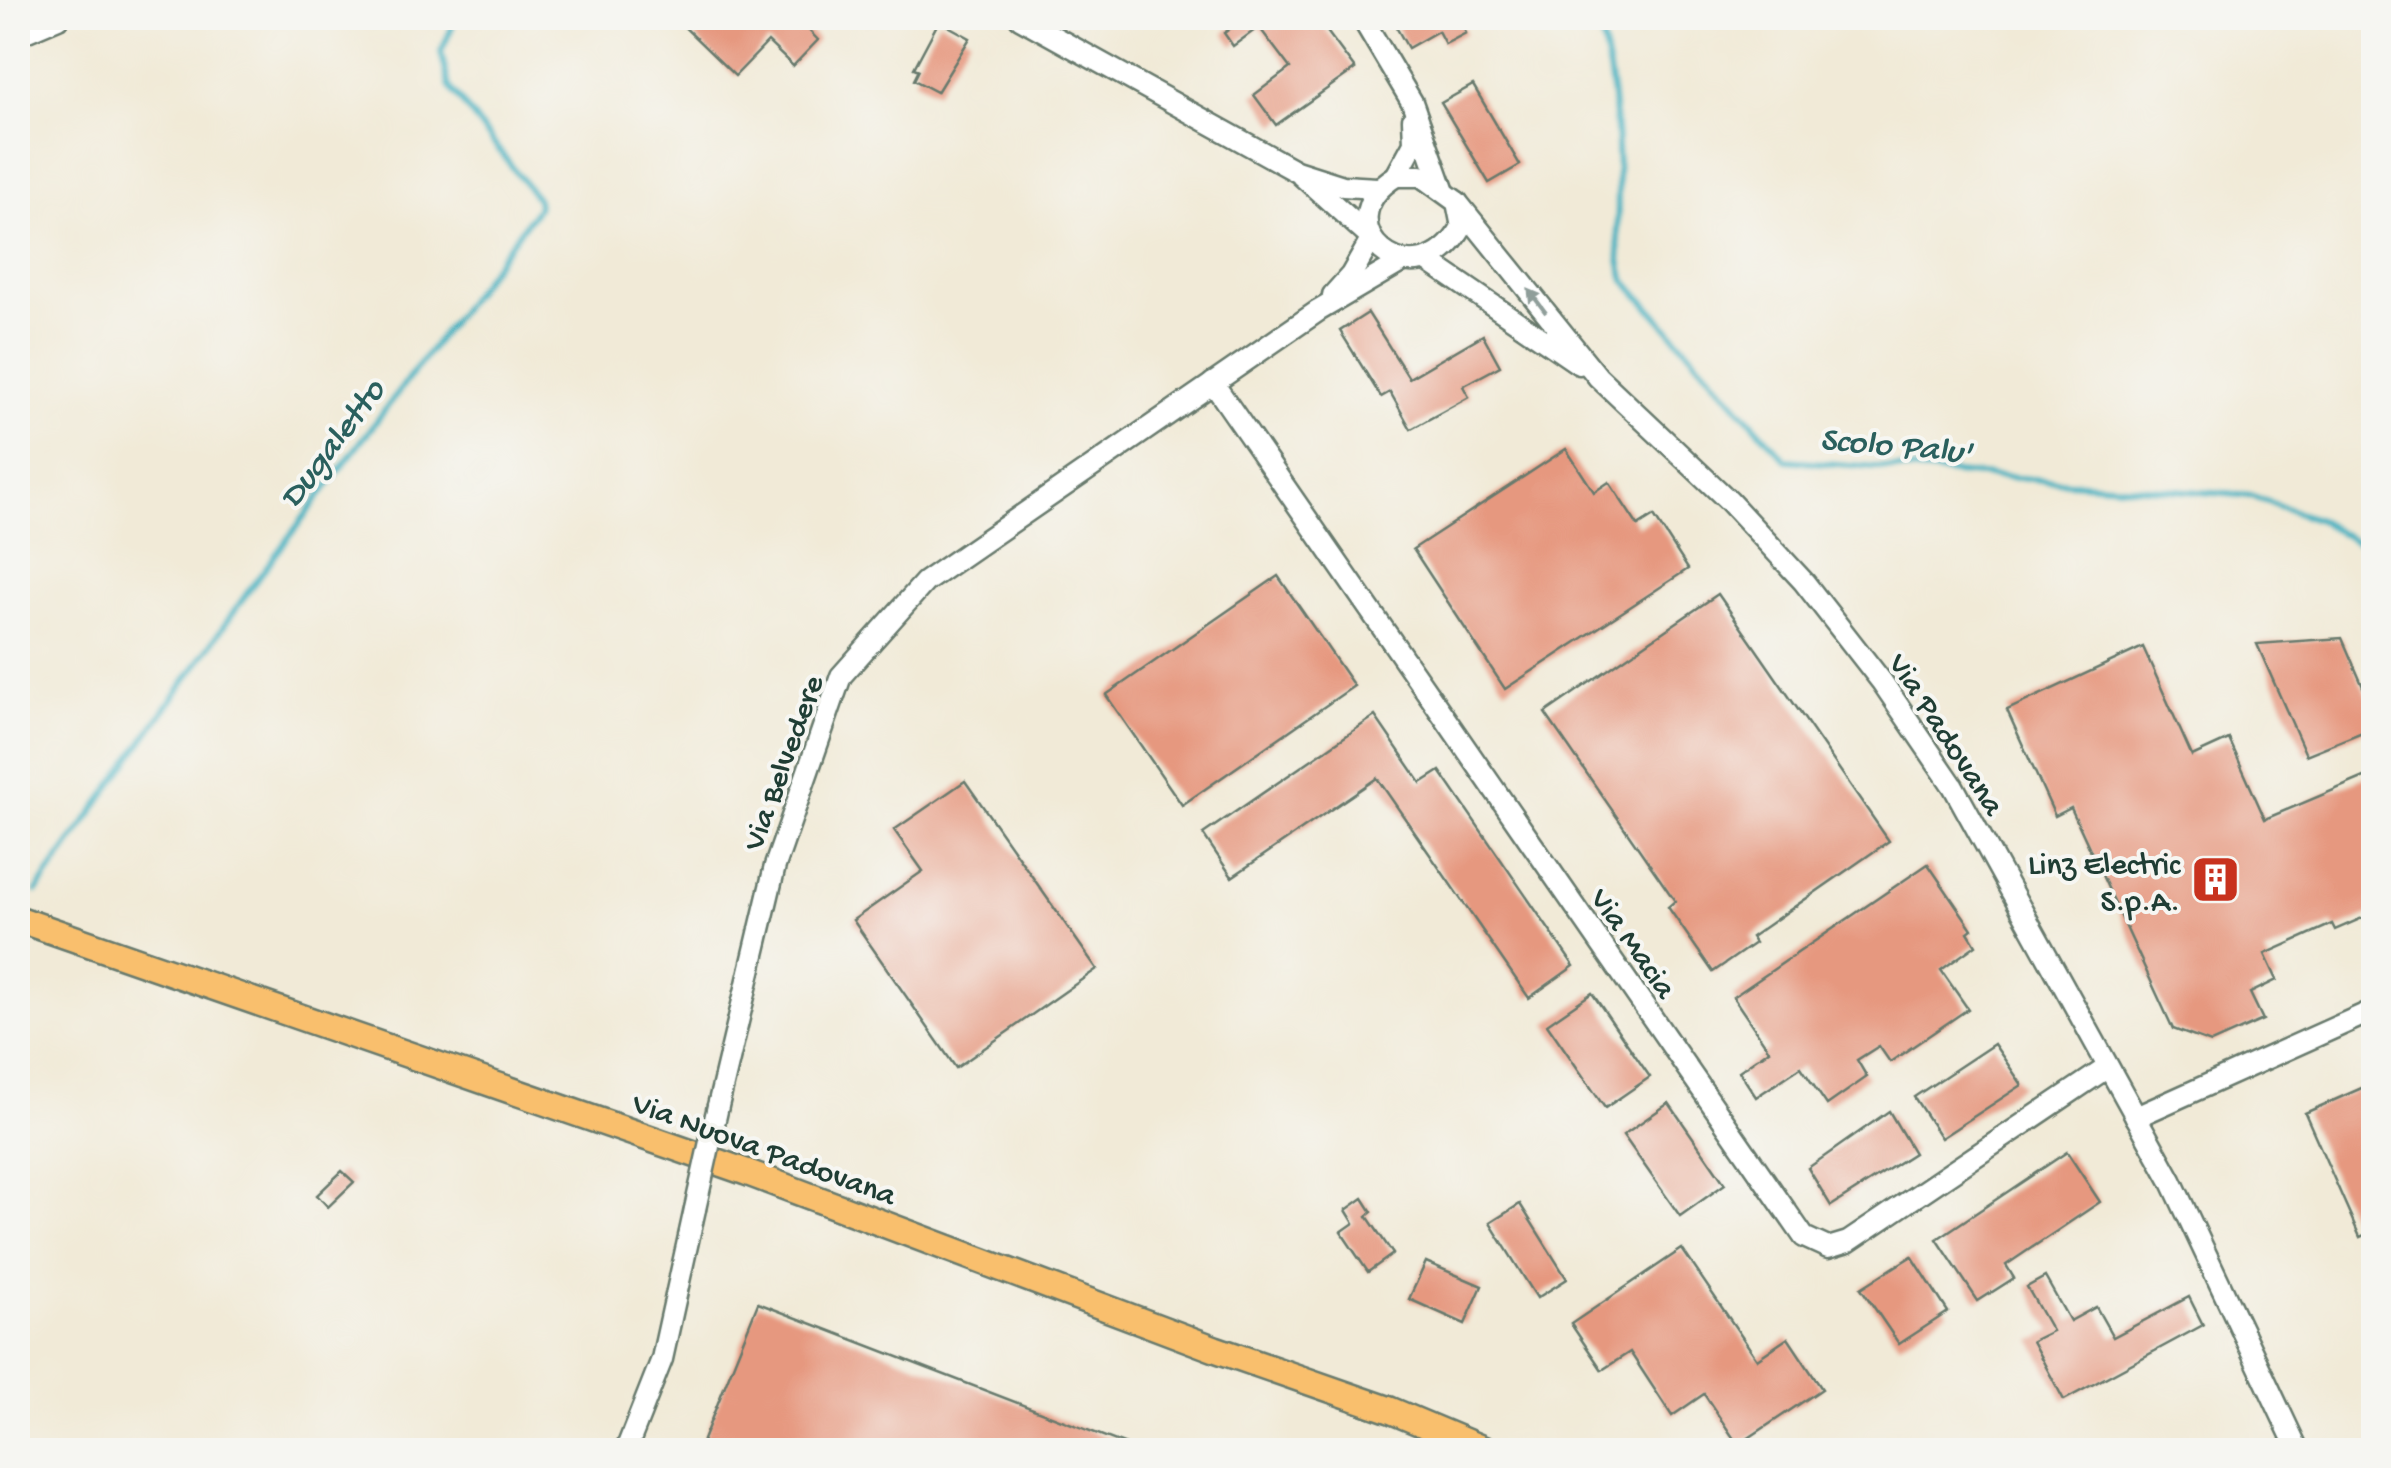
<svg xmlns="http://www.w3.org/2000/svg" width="2391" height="1468" viewBox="0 0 2391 1468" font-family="'Gochi Hand',sans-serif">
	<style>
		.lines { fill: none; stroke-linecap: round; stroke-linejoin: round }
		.stream { stroke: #45b2c1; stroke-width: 6 }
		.building { fill: #e6987f }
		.minor-casing { stroke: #687a6d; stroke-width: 25 }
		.major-casing { stroke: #687a6d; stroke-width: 30 }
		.minor { stroke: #fff; stroke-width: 20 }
		.major { stroke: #f9bf6d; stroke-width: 25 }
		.minor-bridge-casing { stroke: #687a6d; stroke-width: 25; stroke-linecap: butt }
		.minor-bridge { stroke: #fff; stroke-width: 20 }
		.oneway { fill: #8f9e9a }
		.labels { text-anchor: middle; stroke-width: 8; stroke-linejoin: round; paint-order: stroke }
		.street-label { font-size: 32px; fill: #1f3d34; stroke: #f6f6f2 }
		.poi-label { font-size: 32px; fill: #1f3d34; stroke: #f6f6f2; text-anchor: end }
		.water-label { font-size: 35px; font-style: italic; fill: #2a605e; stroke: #f6f6f2 }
	</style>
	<rect width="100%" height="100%" fill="#f6f6f2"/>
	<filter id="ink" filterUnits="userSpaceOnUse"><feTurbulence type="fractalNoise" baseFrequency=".01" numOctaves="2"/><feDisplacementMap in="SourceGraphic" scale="20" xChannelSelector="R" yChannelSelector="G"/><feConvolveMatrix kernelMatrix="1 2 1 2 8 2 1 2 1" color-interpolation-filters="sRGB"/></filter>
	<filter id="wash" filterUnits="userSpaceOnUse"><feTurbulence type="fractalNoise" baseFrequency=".0048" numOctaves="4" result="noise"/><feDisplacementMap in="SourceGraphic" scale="40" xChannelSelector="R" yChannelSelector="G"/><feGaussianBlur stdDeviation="2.25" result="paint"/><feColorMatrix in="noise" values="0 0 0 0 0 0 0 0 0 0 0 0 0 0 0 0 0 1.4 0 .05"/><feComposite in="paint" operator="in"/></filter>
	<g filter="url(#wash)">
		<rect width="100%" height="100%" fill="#f1ead7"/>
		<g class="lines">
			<g class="stream">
				<path d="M1596 18C1613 69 1618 133 1618 187 1618 219 1615 250 1625 280L1786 460 2252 496 2318 520 2374 552"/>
				<path d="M37 891 252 586 538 207 537 199 449 86 441 52 456 18"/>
			</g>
		</g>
		<g id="blocks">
			<g class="building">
				<path d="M675 18H745L756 28 766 18H797L818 40 793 66 768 42 735 76Z"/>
				<path d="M1245 18H1317L1355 69 1276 125 1254 95 1290 68 1259 27 1233 46 1224 33Z"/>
				<path d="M1391 18H1463L1459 20 1466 33 1445 44 1438 31 1408 48Z"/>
				<path d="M939 21 970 38 937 92 914 80 919 70 914 68Z"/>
				<path d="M1473 85 1520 165 1489 183 1441 103Z"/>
				<path d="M1368 313 1409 378 1483 335 1500 366 1463 386 1469 397 1411 429 1390 392 1381 397 1340 331Z"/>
				<path d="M1566 449 1594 492 1609 482 1638 526 1654 516 1688 569 1505 689 1413 549Z"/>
				<path d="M1278 576 1354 686 1182 805 1106 695Z"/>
				<path d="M1718 594 1889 841 1751 937 1755 943 1713 972 1668 907 1675 901 1545 713Z"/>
				<path d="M2342 638 2367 696 2374 694V720L2370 729 2306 755 2257 644Z"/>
				<path d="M2143 647 2192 756 2229 739 2265 819 2374 773V913L2335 930 2332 924 2265 954 2277 980 2250 993 2263 1020 2211 1043 2173 1029 2071 808 2055 816 2007 710Z"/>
				<path d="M1375 716 1421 783 1440 771 1574 966 1529 998 1377 778 1232 877 1203 834Z"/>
				<path d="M965 781 1097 969 956 1068 853 920 923 871 894 830Z"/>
				<path d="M1928 864 1972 929 1968 932 1976 945 1941 970 1968 1009 1890 1062 1879 1046 1857 1060 1867 1077 1827 1105 1801 1067 1756 1097 1739 1071 1769 1050 1733 997Z"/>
				<path d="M1592 993 1650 1077 1605 1108 1547 1024Z"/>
				<path d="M1994 1044 2022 1085 1941 1138 1914 1097Z"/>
				<path d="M2364 1087 2374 1108V1231L2360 1237 2305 1113Z"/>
				<path d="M1669 1103 1725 1184 1680 1216 1623 1135Z"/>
				<path d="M1889 1111 1914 1153 1831 1206 1808 1168Z"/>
				<path d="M2067 1152 2100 1202 2006 1265 2014 1278 1978 1301 1937 1239Z"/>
				<path d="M342 1171 354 1182 328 1207 317 1195Z"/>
				<path d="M1363 1198 1372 1212 1367 1216 1393 1254 1368 1272 1341 1232 1354 1223 1346 1210Z"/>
				<path d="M1520 1204 1567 1279 1537 1298 1490 1223Z"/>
				<path d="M1682 1249 1757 1359 1788 1338 1822 1389 1738 1445 1704 1394 1672 1416 1630 1352 1602 1370 1571 1324Z"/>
				<path d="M1912 1256 1948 1312 1899 1344 1861 1288Z"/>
				<path d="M1426 1262 1482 1286 1465 1324 1409 1299Z"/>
				<path d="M2045 1277 2070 1321 2096 1307 2113 1337 2189 1297 2203 1325 2064 1400 2032 1341 2052 1331 2027 1287Z"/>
				<path d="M758 1303 1137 1449V1450H699Z"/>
			</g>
		</g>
	</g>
	<g filter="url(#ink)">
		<use href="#blocks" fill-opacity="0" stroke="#687a6d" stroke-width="2.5"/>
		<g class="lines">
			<defs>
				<g id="minor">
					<path d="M1020 18 1296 171 1343 186 1377 188"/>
					<path d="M1362 18 1412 102 1443 189"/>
					<path d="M18 35 58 18"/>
					<path d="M1301 175 1371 238"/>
					<path d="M1396 176H1421L1457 202 1462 227C1415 309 1318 224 1396 176Z"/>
					<path d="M1396 176 1414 143 1413 119"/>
					<path d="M1457 202 1598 377 1729 501 1804 582 1882 682 1953 786 2171 1180 2298 1450"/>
					<path d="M1428 261 1579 364"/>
					<path d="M1333 295 1351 275 1371 240"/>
					<path d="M1213 383 1804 1237 1828 1248 1848 1242 2108 1067"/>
					<path d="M718 1106 775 866 841 676 925 582 1318 311 1403 261"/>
					<path d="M2136 1117 2374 1010"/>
					<path d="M626 1450 662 1359 695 1209"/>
				</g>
				<path id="major" d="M18 919 746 1172 1215 1349 1390 1410 1485 1450"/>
			</defs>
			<use href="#minor" class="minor-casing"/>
			<use href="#major" class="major-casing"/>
			<use href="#minor" class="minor"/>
			<use href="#major" class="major"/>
			<defs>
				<path id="minor-bridge" d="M695 1209 718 1106"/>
			</defs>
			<use href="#minor-bridge" class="minor-bridge-casing"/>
			<use href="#minor-bridge" class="minor-bridge"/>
		</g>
		<defs><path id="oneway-solid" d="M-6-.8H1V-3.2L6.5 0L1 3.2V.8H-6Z" transform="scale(2.5)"/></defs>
		<use class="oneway" href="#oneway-solid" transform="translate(1537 301) rotate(-127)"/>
	</g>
	<defs>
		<symbol id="building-square" viewBox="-11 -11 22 22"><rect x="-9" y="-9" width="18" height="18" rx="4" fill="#c8321e" stroke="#f6f6f2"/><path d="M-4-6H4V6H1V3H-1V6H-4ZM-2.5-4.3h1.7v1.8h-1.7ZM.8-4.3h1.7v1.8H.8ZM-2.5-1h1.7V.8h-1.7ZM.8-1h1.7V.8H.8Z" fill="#fff"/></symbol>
	</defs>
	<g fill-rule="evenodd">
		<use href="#building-square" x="2188" y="852" width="55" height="55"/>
	</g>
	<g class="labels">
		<g class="street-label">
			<text transform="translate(1948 733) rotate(57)" y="11">Via Padovana</text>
			<text transform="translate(781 762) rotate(-70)" y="11">Via Belvedere</text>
			<text transform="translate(1635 942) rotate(55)" y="11">Via Macia</text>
			<text transform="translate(765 1147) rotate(20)" y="11">Via Nuova Padovana</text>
		</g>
		<g class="poi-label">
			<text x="2180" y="873">Linz Electric<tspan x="2180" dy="37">S.p.A.</tspan></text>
		</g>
		<g class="water-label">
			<text transform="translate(330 442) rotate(-53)" y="12">Dugaletto</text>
			<text transform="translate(1896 443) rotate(5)" y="12">Scolo Palu'</text>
		</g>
	</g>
	<rect width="2391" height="1468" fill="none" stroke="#f6f6f2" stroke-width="60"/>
</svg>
